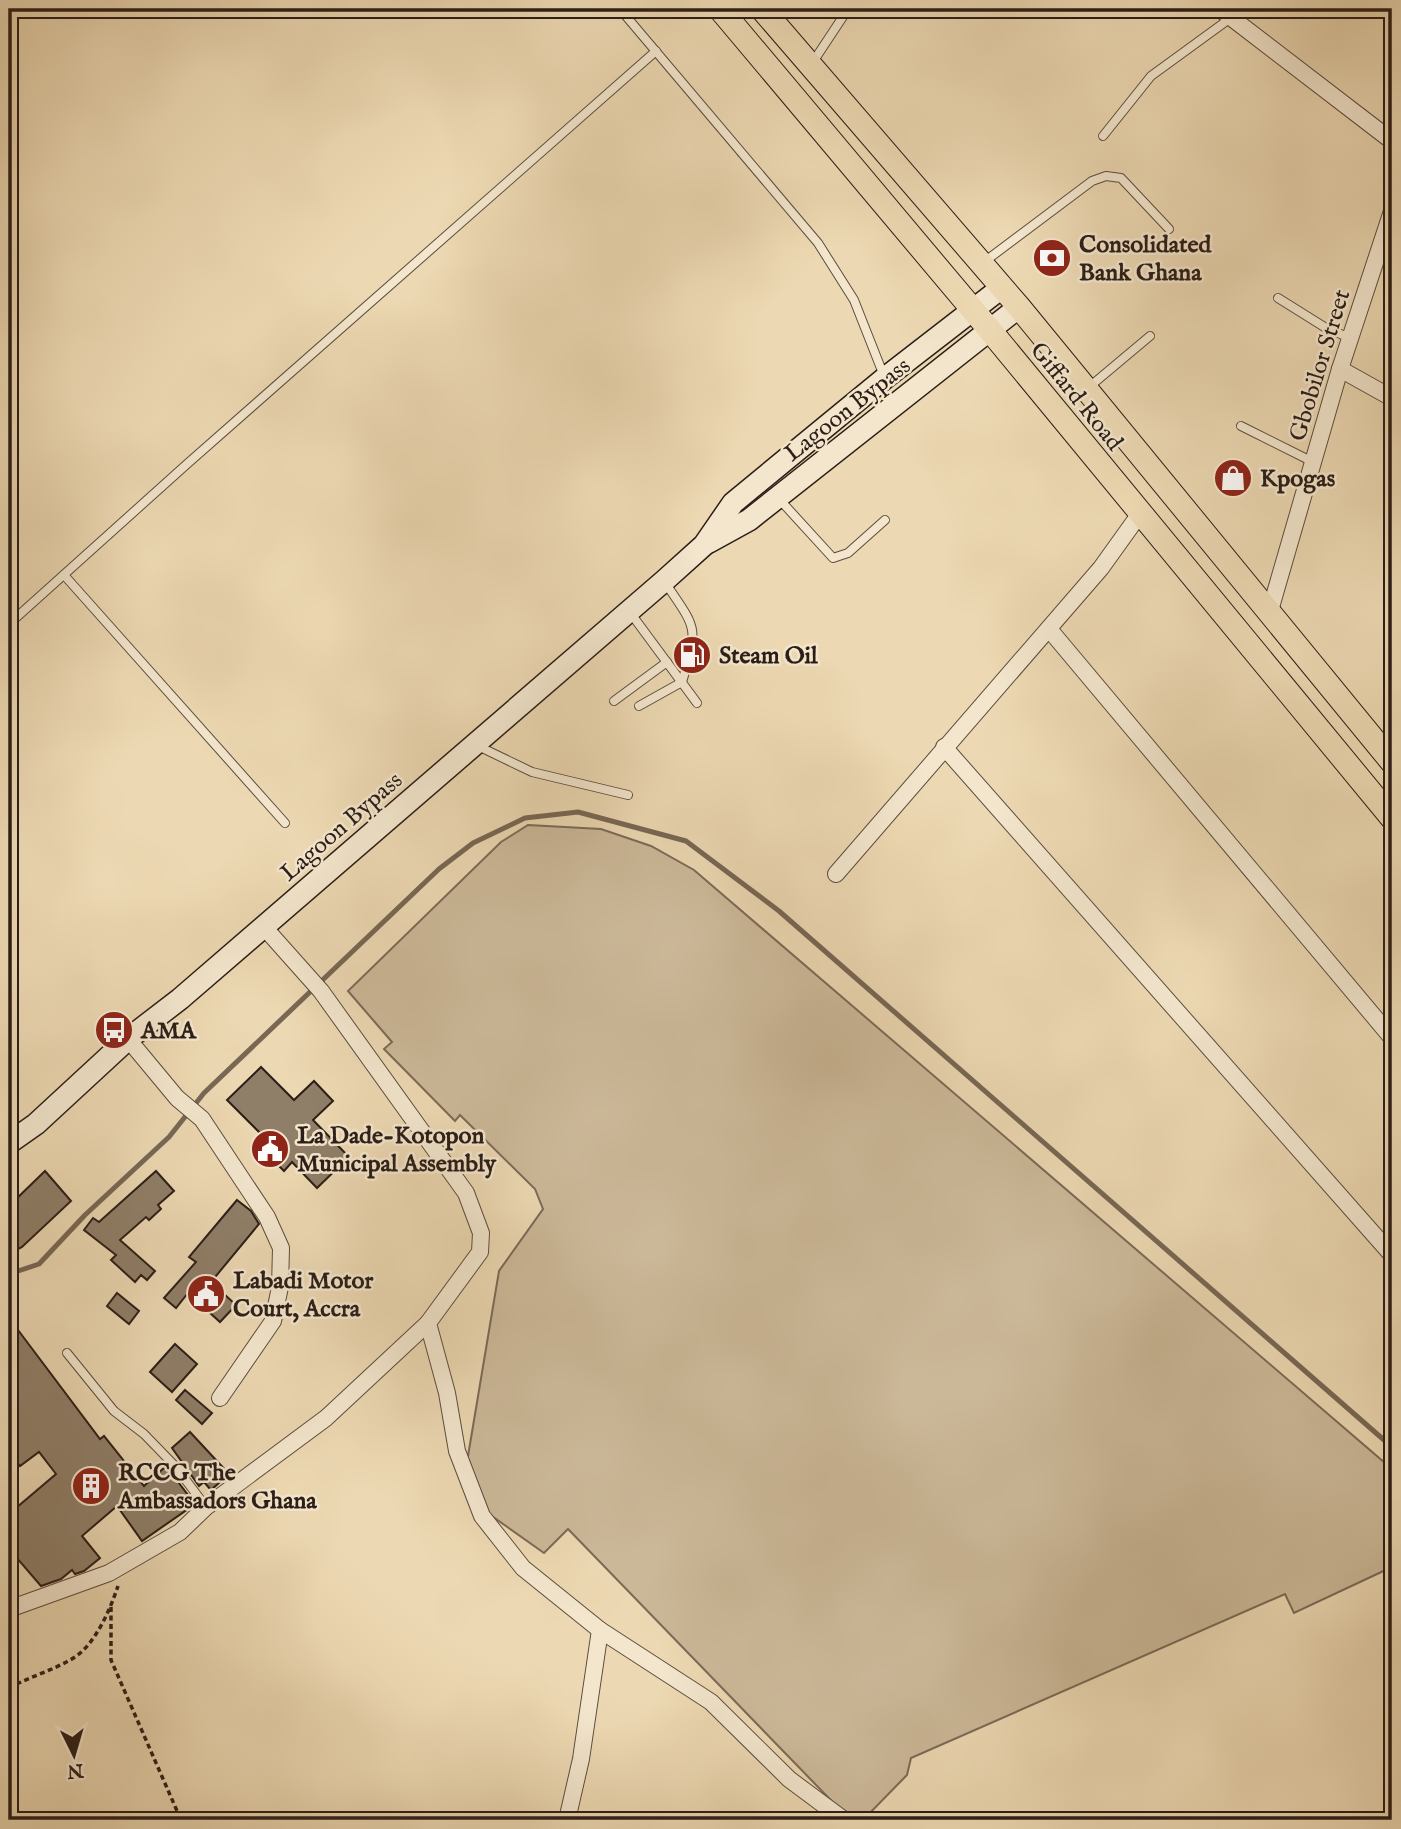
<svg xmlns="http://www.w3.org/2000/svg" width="1401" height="1829" viewBox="0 0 1401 1829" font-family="'IM FELL English',serif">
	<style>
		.green { fill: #cbb898; stroke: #7b6a58; stroke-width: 2 }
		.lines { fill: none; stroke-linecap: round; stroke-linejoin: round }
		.stream { stroke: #776754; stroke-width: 5 }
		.building { fill: #8f7e68; stroke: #2b1d17; stroke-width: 2 }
		.lane-casing { stroke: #5b4c3e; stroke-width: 10 }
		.street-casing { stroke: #5b4c3e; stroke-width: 18 }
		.secondary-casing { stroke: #2b1d17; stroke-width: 24 }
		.primary-casing { stroke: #2b1d17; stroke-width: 25 }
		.path { stroke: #2b1d17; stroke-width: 3.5; stroke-dasharray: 5 3.5; stroke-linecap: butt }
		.lane { stroke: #f3e6cd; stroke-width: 8 }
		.street { stroke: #f3e6cd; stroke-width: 16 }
		.secondary { stroke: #f3e6cd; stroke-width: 21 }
		.primary { stroke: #ecd8b2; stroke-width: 23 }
		.labels { text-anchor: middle; stroke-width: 5; stroke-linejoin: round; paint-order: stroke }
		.poi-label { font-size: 24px; font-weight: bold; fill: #2b1d17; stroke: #f3e6cd; text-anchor: start }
		.street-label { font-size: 24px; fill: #2b1d17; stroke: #f3e6cd }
	</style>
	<rect width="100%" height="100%" fill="#ecd8b2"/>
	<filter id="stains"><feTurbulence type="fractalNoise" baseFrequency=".00286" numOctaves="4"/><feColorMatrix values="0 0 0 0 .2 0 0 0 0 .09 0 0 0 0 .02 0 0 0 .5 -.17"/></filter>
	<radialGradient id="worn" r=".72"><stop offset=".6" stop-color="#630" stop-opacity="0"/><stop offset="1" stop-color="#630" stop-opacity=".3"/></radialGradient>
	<path class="green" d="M528 825 601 829 651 846 694 870 1392 1469V1567L1294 1613 1285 1594 911 1758 907 1775 863 1820H850L568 1529 544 1553 489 1514 467 1462 499 1271 543 1209 535 1189 460 1115 455 1121 384 1049 392 1042 348 991 501 842Z"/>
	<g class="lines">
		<path class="stream" d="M9 1274 39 1264 85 1215 169 1137 204 1093 439 869 473 843 525 818 578 812 686 841 779 911 1392 1447"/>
	</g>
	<g class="building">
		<path d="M261 1067 294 1100 314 1081 333 1101 313 1120 349 1157 317 1188 292 1162 284 1171 254 1141 261 1134 227 1100Z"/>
		<path d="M45 1171 71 1201 22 1247 9 1254V1206Z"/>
		<path d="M156 1171 174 1191 158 1205 161 1209 149 1220 146 1217 120 1240 155 1271 147 1280 141 1275 135 1282 111 1260 116 1255 84 1230 93 1218 99 1222Z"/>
		<path d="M237 1200 251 1211 259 1224 211 1282 236 1305 220 1322 188 1293 176 1308 164 1298 196 1262 189 1257Z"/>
		<path d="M117 1293 139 1311 129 1324 107 1306Z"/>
		<path d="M9 1318 100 1439 104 1436 144 1486 166 1466 188 1495 180 1501 188 1509 142 1541 117 1506 82 1536 100 1558 84 1571 75 1574 72 1570 61 1579 41 1586 9 1549V1514L56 1474 39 1452 20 1466 9 1451Z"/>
		<path d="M175 1344 197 1364 172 1392 150 1372Z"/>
		<path d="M185 1390 212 1413 202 1424 176 1400Z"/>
		<path d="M190 1432 229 1474 211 1490 204 1482 199 1486 172 1448Z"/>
	</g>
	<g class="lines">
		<defs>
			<g id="lane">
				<path d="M620 9 818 243 854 300 884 376"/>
				<path d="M811 65 848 9"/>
				<path d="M1103 136 1151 76 1232 17"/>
				<path d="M984 262 1092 181 1106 176 1121 178 1169 229"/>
				<path d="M1278 298 1326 328 1350 338"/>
				<path d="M1088 388 1150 336"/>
				<path d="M1241 426 1313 462"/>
				<path d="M780 500 833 558 848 553 885 520"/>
				<path d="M64 575 285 823"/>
				<path d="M629 611 697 703"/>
				<path d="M9 624 187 464 656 51"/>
				<path d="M614 701 667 662"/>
				<path d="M639 706 682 682C699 625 697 630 664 581"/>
				<path d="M478 746 532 772 628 795"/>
				<path d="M67 1353 114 1411 144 1434 176 1467 206 1507"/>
			</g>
			<g id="street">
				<path d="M1220 9 1392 141"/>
				<path d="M1340 369 1392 398"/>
				<path d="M1269 614 1340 369 1392 211"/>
				<path d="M1049 629 1392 1038"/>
				<path d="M944 747 1392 1255"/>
				<path d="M836 874 1101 568 1139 515"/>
				<path d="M128 1039 177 1098 202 1119 267 1217 281 1248 280 1287 273 1321 220 1398"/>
				<path d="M428 1323 447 1393 457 1451 482 1516 523 1568 600 1630 711 1702 789 1779 844 1820"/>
				<path d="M9 1609 109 1573 180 1532 206 1507 326 1418 428 1323 480 1252 481 1233 466 1193 321 991 264 927"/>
				<path d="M567 1820 581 1759 600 1630"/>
			</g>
			<g id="secondary">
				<path d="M709 542 749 520 1019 307"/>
				<path d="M9 1143 36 1124 128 1039 180 999 664 581 704 545 733 503 885 378 1000 289"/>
			</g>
			<g id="primary">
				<path d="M720 9 989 329 1392 818"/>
				<path d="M762 9 1019 307 1392 762"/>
			</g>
		</defs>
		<use href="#lane" class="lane-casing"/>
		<use href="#street" class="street-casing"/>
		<use href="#secondary" class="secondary-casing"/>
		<use href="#primary" class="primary-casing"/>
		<g class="path">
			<path d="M111 1607V1660L181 1820"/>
			<path d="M9 1688C29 1677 51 1671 70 1660 94 1648 110 1610 118 1586"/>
		</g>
		<use href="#lane" class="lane"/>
		<use href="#street" class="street"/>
		<use href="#secondary" class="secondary"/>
		<use href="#primary" class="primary"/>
	</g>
	<defs>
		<symbol id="bank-disc" viewBox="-11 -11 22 22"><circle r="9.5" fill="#8f2418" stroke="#f3e6cd"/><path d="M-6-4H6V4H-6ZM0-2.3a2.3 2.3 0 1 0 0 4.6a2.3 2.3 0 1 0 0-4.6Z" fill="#fff"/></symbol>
		<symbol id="shop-disc" viewBox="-11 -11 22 22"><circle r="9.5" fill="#8f2418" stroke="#f3e6cd"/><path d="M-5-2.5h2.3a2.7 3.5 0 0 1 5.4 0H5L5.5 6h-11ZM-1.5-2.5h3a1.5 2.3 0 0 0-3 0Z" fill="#fff"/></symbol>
		<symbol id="fuel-disc" viewBox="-11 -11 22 22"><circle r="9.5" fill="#8f2418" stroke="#f3e6cd"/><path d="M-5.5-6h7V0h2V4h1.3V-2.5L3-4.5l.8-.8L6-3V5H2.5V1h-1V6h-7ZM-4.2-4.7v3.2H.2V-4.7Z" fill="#fff"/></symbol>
		<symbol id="bus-disc" viewBox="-11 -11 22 22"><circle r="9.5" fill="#8f2418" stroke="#f3e6cd"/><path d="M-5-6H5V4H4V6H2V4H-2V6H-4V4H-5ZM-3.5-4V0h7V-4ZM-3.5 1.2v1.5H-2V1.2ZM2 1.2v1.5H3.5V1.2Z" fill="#fff"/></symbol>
		<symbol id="civic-disc" viewBox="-11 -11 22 22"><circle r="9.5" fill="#8f2418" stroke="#f3e6cd"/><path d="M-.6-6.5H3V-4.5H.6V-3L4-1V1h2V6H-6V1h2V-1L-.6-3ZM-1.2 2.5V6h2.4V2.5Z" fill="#fff"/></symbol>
		<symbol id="building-disc" viewBox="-11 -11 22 22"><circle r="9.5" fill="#8f2418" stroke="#f3e6cd"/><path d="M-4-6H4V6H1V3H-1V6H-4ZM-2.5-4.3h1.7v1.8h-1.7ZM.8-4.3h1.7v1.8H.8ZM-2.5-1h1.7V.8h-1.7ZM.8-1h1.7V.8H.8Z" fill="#fff"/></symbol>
	</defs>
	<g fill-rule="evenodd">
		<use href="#bank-disc" x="1030" y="236" width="44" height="44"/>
		<use href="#shop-disc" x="1211" y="456" width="44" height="44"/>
		<use href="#fuel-disc" x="670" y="633" width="44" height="44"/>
		<use href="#bus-disc" x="92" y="1008" width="44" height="44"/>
		<use href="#civic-disc" x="248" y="1127" width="44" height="44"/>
		<use href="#civic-disc" x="184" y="1272" width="44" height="44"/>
		<use href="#building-disc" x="69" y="1464" width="44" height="44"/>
	</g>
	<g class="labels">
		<g class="poi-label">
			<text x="1079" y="252">Consolidated<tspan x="1079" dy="28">Bank Ghana</tspan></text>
			<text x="1260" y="486">Kpogas</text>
			<text x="719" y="663">Steam Oil</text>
			<text x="141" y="1038">AMA</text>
			<text x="297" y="1143">La Dade-Kotopon<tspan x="297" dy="28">Municipal Assembly</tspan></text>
			<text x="233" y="1288">Labadi Motor<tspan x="233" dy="28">Court, Accra</tspan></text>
			<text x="118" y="1480">RCCG The<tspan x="118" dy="28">Ambassadors Ghana</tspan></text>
		</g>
		<g class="street-label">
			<text transform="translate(1319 365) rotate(-73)" y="8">Gbobilor Street</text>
			<text transform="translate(1077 396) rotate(51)" y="8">Giffard Road</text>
			<text transform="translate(847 409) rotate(-38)" y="8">Lagoon Bypass</text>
			<text transform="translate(341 826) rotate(-41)" y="8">Lagoon Bypass</text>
		</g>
	</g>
	<rect width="1401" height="1829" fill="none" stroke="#ecd8b2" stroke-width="35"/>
	<rect x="10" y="10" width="1380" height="1808" fill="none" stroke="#2b1d17" stroke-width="3.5"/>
	<rect x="18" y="18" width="1366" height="1794" fill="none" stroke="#2b1d17" stroke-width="2"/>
	<g transform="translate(74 1755) rotate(175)" stroke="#f3e6cd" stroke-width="5" paint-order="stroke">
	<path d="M0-5L12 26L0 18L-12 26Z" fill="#2b1d17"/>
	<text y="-10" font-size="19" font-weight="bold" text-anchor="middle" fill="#2b1d17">N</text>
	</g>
	<rect width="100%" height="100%" filter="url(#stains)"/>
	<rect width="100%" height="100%" fill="url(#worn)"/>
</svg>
